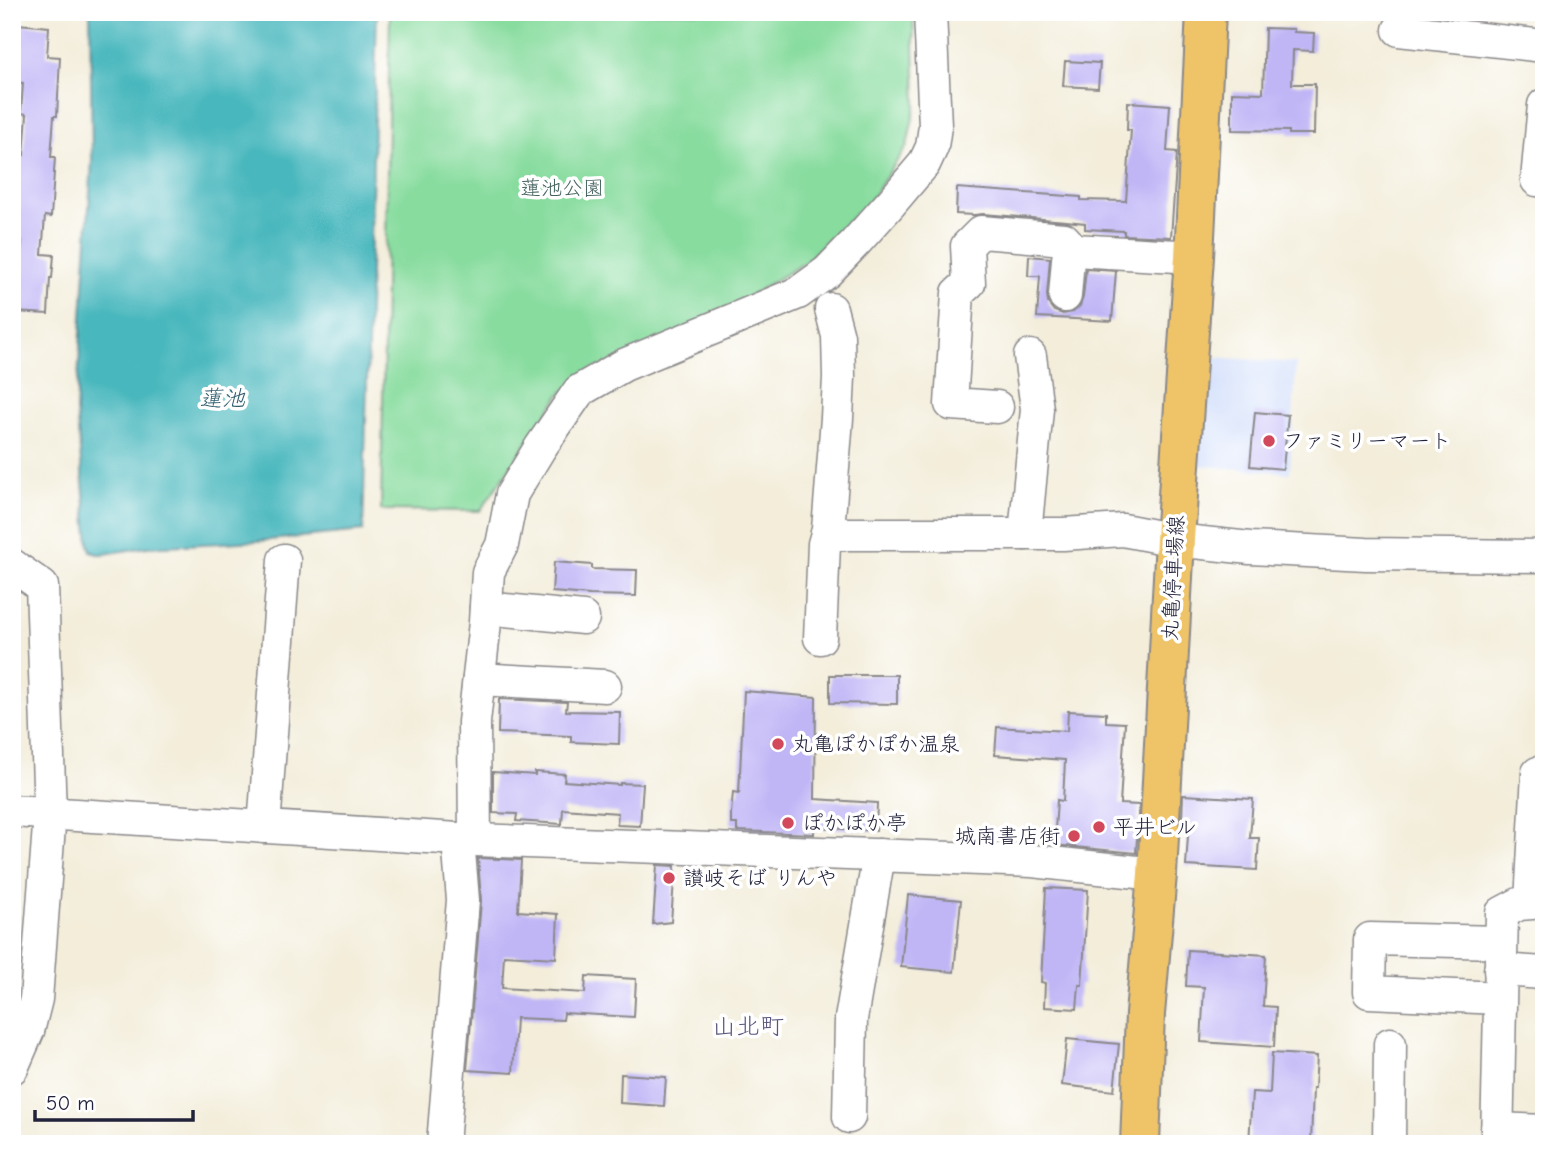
<svg xmlns="http://www.w3.org/2000/svg" width="1556" height="1156" viewBox="0 0 1556 1156" font-family="'Comic Neue','Klee One',sans-serif">
	<style>
		.built { fill: #cddbfa }
		.green { fill: #87dc9e; stroke: #547f6c; stroke-width: 2 }
		.water { fill: #48b8be; stroke: #356d7c; stroke-width: 2 }
		.building { fill: #c0b6f6 }
		.lines { fill: none; stroke-linecap: round; stroke-linejoin: round }
		.minor-casing { stroke: #8a888a; stroke-width: 35 }
		.major-casing { stroke: #8a888a; stroke-width: 42 }
		.minor { stroke: #fff; stroke-width: 32 }
		.major { stroke: #efc469; stroke-width: 38 }
		.poi-dot { fill: #d1495b; stroke: #fff; stroke-width: 2.5 }
		.labels { text-anchor: middle; stroke-width: 7; stroke-linejoin: round; paint-order: stroke }
		.park-label { font-size: 21px; fill: #45635e; stroke: #fff }
		.poi-label { font-size: 21px; fill: #22223b; stroke: #fff; text-anchor: start }
		.street-label { font-size: 21px; fill: #22223b; stroke: #fff }
		.water-label { font-size: 23px; font-style: italic; fill: #315e6f; stroke: #fff }
		.quarter-label { font-size: 24px; fill: #59567c; stroke: #fff }
	</style>
	<rect width="100%" height="100%" fill="#fff"/>
	<filter id="ink" filterUnits="userSpaceOnUse"><feTurbulence type="fractalNoise" baseFrequency=".0143" numOctaves="2"/><feDisplacementMap in="SourceGraphic" scale="14" xChannelSelector="R" yChannelSelector="G"/><feConvolveMatrix kernelMatrix="1 2 1 2 8 2 1 2 1" color-interpolation-filters="sRGB"/></filter>
	<filter id="wash" filterUnits="userSpaceOnUse"><feTurbulence type="fractalNoise" baseFrequency=".00686" numOctaves="4" result="noise"/><feDisplacementMap in="SourceGraphic" scale="28" xChannelSelector="R" yChannelSelector="G"/><feGaussianBlur stdDeviation="1.57" result="paint"/><feColorMatrix in="noise" values="0 0 0 0 0 0 0 0 0 0 0 0 0 0 0 0 0 1.4 0 .05"/><feComposite in="paint" operator="in"/></filter>
	<g filter="url(#wash)">
		<rect width="100%" height="100%" fill="#f3edda"/>
		<path class="built" d="M1201 356 1296 363 1290 473 1193 465Z"/>
		<path class="green" d="M390 12H913L916 104 907 146 870 201V204H867L807 261 738 303 561 393 480 511 381 510Z"/>
		<path class="water" d="M90 12H377L363 531 258 541 147 547 104 554H97L91 551 89 545 76 410 92 161Z"/>
		<g id="blocks">
			<g class="building">
				<path d="M18 24 49 27 47 56 60 57 57 116H54L51 157H55L51 217 45 216 42 254 54 255 52 278H50L48 314 15 312 22 241H18L20 215 12 214 18 154 24 155 27 114 21 113 23 83 13 82Z"/>
				<path d="M1265 28 1294 29V32L1314 33 1313 51 1293 50 1292 84H1315L1314 134H1289V131L1232 130V92L1263 93Z"/>
				<path d="M1065 61 1100 63 1098 88 1063 86Z"/>
				<path d="M1128 102 1170 105 1167 151 1177 152 1171 237 1124 235V231L1085 229V223L1066 221 983 214 974 215 956 214 957 188 1081 197V200L1126 201 1131 130H1127Z"/>
				<path d="M1029 256 1050 258 1047 295 1048 303 1054 311 1063 314 1073 312 1080 306 1083 297 1086 269 1116 271 1112 321 1037 317 1040 276H1028Z"/>
				<path d="M1255 412 1288 415 1283 469 1250 466Z"/>
				<path d="M554 562 592 565V569L637 570 636 596 590 595 552 592Z"/>
				<path d="M830 675H897V704L830 703Z"/>
				<path d="M744 691 816 697 815 799 877 803 876 831 814 827V834L737 831V824H731V814L733 792 739 793Z"/>
				<path d="M499 699 567 702 566 711 620 712 619 744 571 742V736L498 733Z"/>
				<path d="M1068 711 1106 713V722L1125 723 1120 804 1139 805 1136 853 1054 845 1057 800 1063 801 1065 760 995 755 997 727 1067 731Z"/>
				<path d="M493 772 535 775V772L565 774 564 781 620 785V783L643 784 640 826 617 825 618 813 563 809 562 824 516 821 517 814 493 813Z"/>
				<path d="M1183 795 1253 799 1250 838H1259L1257 870 1186 866 1189 820H1182Z"/>
				<path d="M478 858 521 860 518 911 558 914 556 958 504 955 502 988 585 993 586 976 636 979 634 1017 564 1013 563 1020 516 1018 513 1073 467 1070 481 901Z"/>
				<path d="M657 865 675 866 671 922 653 924Z"/>
				<path d="M1046 888 1088 890 1082 985H1079L1077 1009 1044 1007 1045 983 1041 982Z"/>
				<path d="M908 895 961 900 954 972 901 967Z"/>
				<path d="M1188 950 1266 955 1263 1006 1276 1007 1274 1047 1201 1042 1204 987 1186 986Z"/>
				<path d="M1067 1039 1119 1044 1114 1091 1062 1085Z"/>
				<path d="M1272 1053 1317 1056 1315 1088H1313L1311 1144H1249L1252 1092 1270 1093Z"/>
				<path d="M621 1074 666 1077 664 1106 620 1103Z"/>
			</g>
		</g>
	</g>
	<g filter="url(#ink)">
		<use href="#blocks" fill-opacity="0" stroke="#8a888a" stroke-width="2"/>
		<g class="lines">
			<defs>
				<g id="minor">
					<path d="M1399 30 1544 46"/>
					<path d="M1537 180 1544 105"/>
					<path d="M1065 296 1068 259 1074 250"/>
					<path d="M997 407 951 404 958 293 969 283 967 246 981 232 1064 239 1074 250 1194 257"/>
					<path d="M827 534H1063L1123 530 1175 540 1250 548 1366 554 1544 556"/>
					<path d="M1025 534 1037 409 1030 356"/>
					<path d="M12 565 42 586 50 813 36 999 28 1031 12 1068"/>
					<path d="M486 608 583 618"/>
					<path d="M820 638 824 544 828 530 837 418 839 377 838 336 831 309"/>
					<path d="M479 679 605 686"/>
					<path d="M12 811 475 840 1032 861 1157 874"/>
					<path d="M264 827 284 560"/>
					<path d="M475 840 474 722 485 622 488 572 502 545 512 494 540 448 579 391 624 365 798 293 827 272 855 243 891 203 924 164 932 147 935 126 930 12"/>
					<path d="M1531 902 1538 773"/>
					<path d="M1500 970 1544 973"/>
					<path d="M1499 998 1369 992 1370 939 1500 942"/>
					<path d="M849 1117 851 1019 879 855"/>
					<path d="M1497 1129 1544 1131"/>
					<path d="M443 1144 463 900 458 839"/>
					<path d="M1389 1144 1390 1044"/>
					<path d="M1497 1144 1502 913 1519 904 1544 902"/>
				</g>
				<path id="major" d="M1140 1144 1145 1014 1157 874 1175 540 1194 257 1206 12"/>
			</defs>
			<use href="#minor" class="minor-casing"/>
			<use href="#major" class="major-casing"/>
			<use href="#minor" class="minor"/>
			<use href="#major" class="major"/>
		</g>
	</g>
	<g class="poi-dot">
		<circle cx="1269" cy="441" r="7"/>
		<circle cx="778" cy="744" r="7"/>
		<circle cx="788" cy="823" r="7"/>
		<circle cx="1099" cy="827" r="7"/>
		<circle cx="1074" cy="836" r="7"/>
		<circle cx="669" cy="878" r="7"/>
	</g>
	<g class="labels">
		<g class="park-label">
			<text x="562" y="195">蓮池公園</text>
		</g>
		<g class="poi-label">
			<text x="1283" y="448">ファミリーマート</text>
			<text x="792" y="751">丸亀ぽかぽか温泉</text>
			<text x="802" y="830">ぽかぽか亭</text>
			<text x="1113" y="834">平井ビル</text>
			<text x="1060" y="843" text-anchor="end">城南書店街</text>
			<text x="683" y="885">讃岐そば りんや</text>
		</g>
		<g class="street-label">
			<text transform="translate(1173 578) rotate(-87)" y="7">丸亀停車場線</text>
		</g>
		<g class="water-label">
			<text x="222" y="406">蓮池</text>
		</g>
		<g class="quarter-label">
			<text x="748" y="1034">山北町</text>
		</g>
	</g>
	<rect width="1556" height="1156" fill="none" stroke="#fff" stroke-width="42"/>
	<path d="M35 1110v10h158v-10" fill="none" stroke="#22223b" stroke-width="3.5"/>
	<text x="46" y="1110" font-size="21" fill="#22223b" stroke="#ffffff" stroke-width="5" paint-order="stroke">50 m</text>
</svg>
